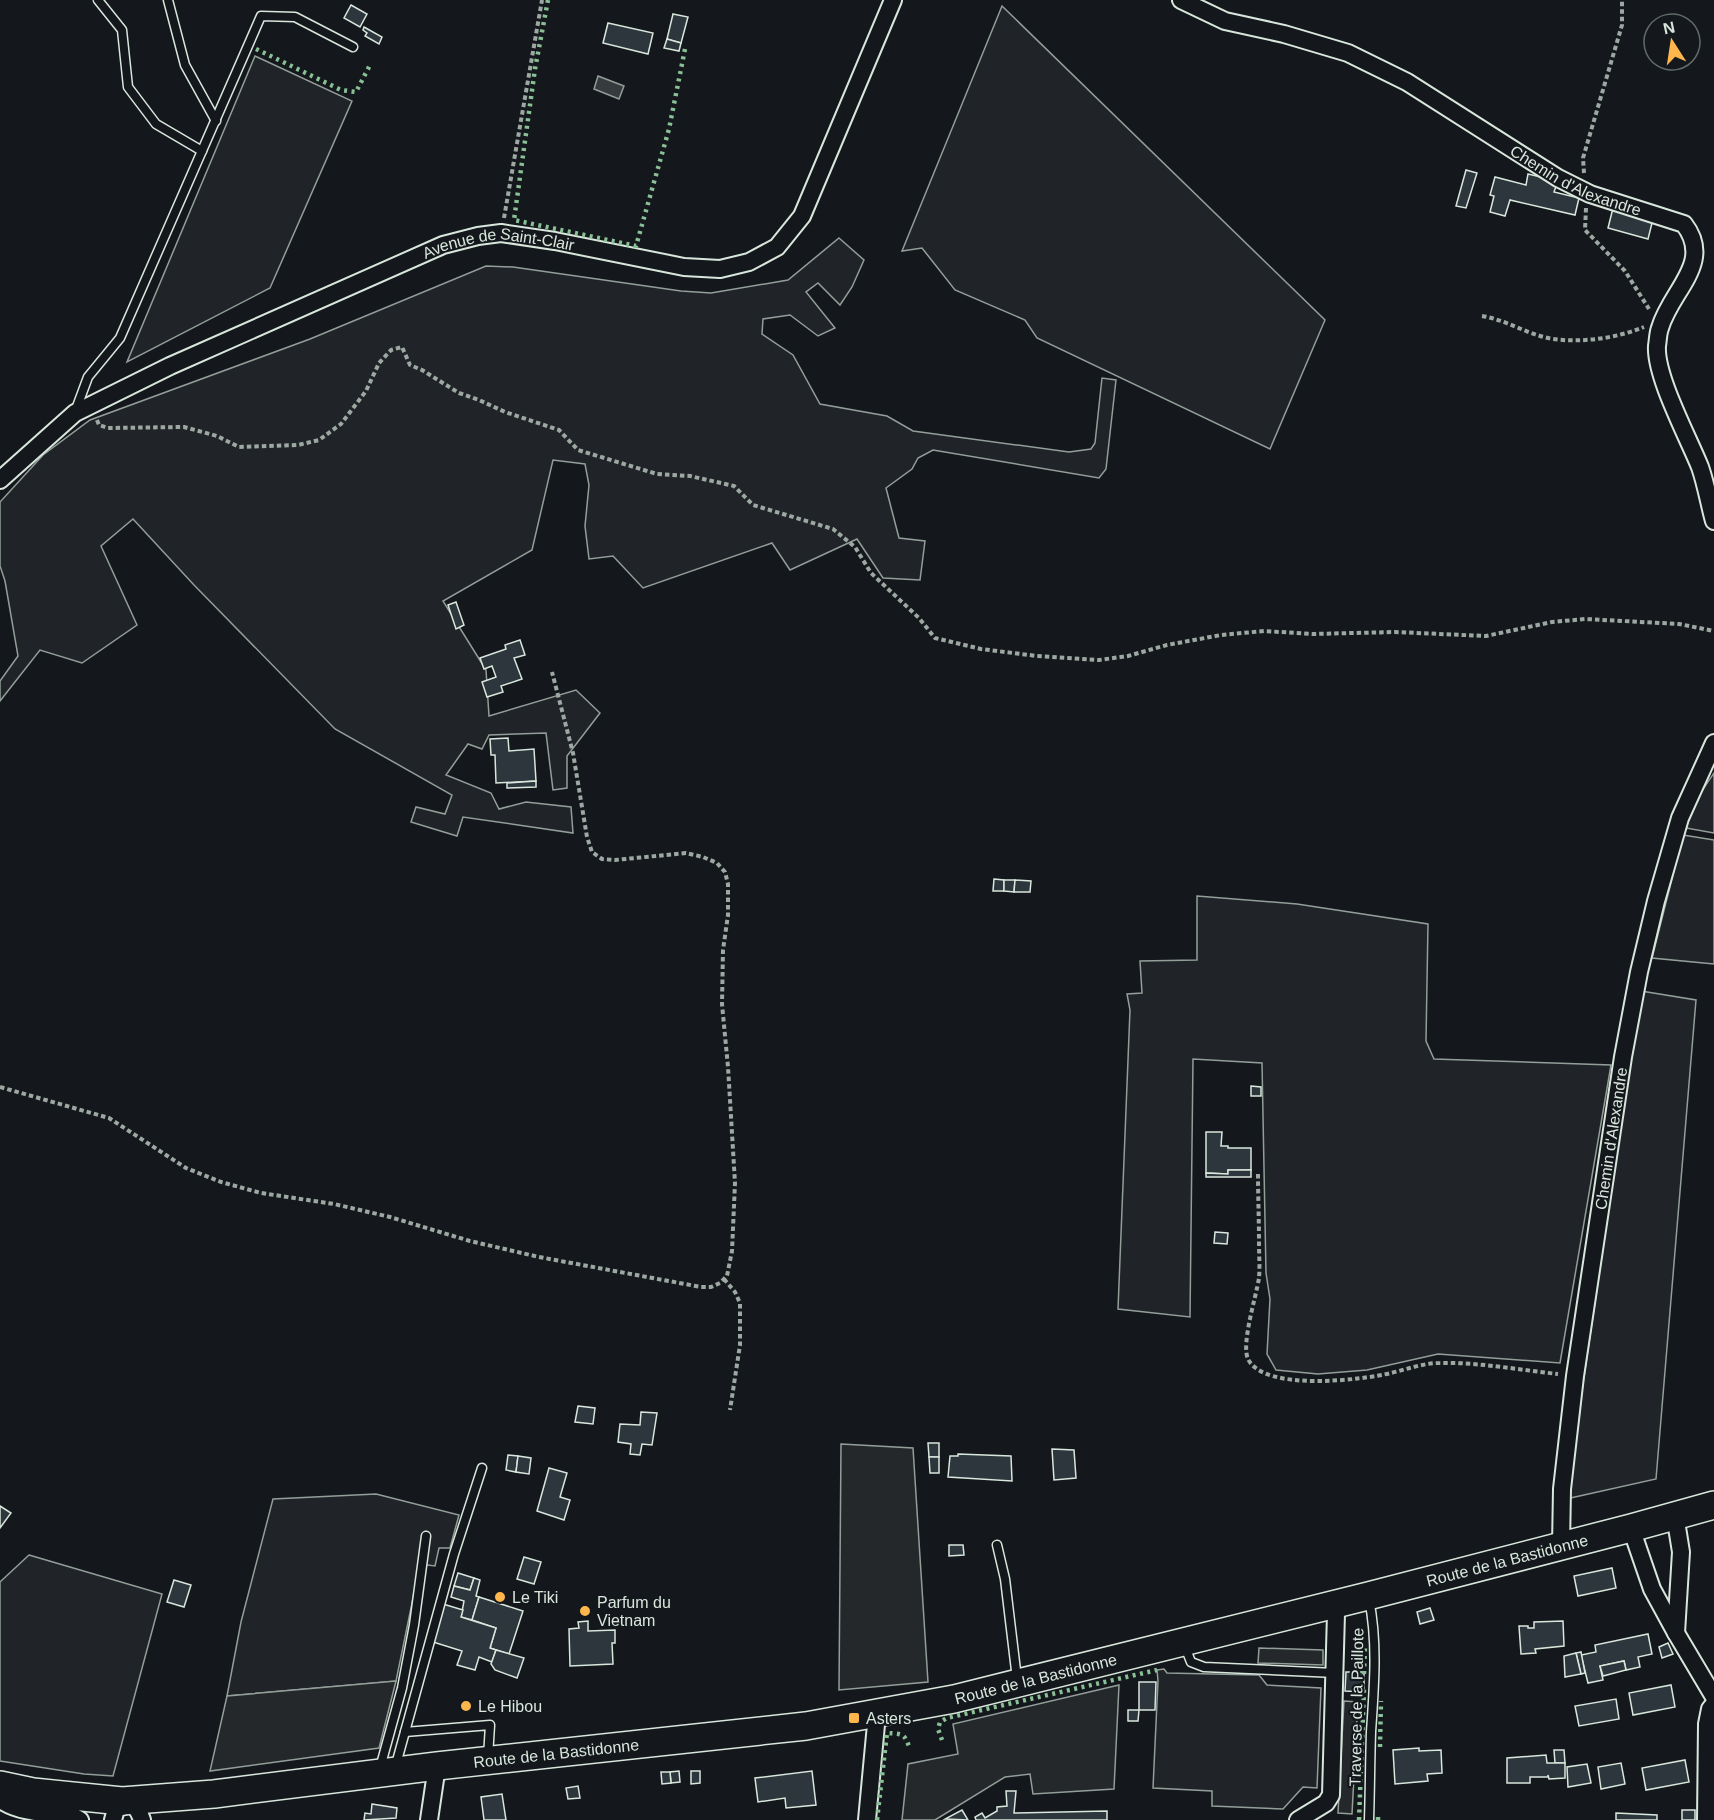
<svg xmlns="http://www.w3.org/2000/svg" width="1714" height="1820" viewBox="0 0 1714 1820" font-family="Arial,sans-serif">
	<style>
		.green { fill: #202428; stroke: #939e99; stroke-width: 1.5 }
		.parking { fill: #24282b; stroke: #939e99; stroke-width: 1.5 }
		.water { fill: #363b3e; stroke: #939e99; stroke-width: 1.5 }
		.building { fill: #2c363c; stroke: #d8e6dc; stroke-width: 1.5 }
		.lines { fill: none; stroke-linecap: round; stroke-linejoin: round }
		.lane-casing { stroke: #d8e6dc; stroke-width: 11 }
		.street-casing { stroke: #d8e6dc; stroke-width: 20 }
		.primary-casing { stroke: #d8e6dc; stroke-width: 30 }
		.path { stroke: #9da8a2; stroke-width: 4; stroke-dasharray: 4.5 3; stroke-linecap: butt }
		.lane { stroke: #14181c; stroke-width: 8 }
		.street { stroke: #14181c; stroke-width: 16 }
		.primary { stroke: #14181c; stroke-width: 27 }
		.hedge { stroke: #8ac095; stroke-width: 4.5; stroke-dasharray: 3 4.5; stroke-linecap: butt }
		.poi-dot { fill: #ffb74d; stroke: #14181c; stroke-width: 2 }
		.labels { text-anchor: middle; stroke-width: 4.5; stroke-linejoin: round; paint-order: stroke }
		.street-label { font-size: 16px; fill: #d8e6dc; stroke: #14181c }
		.poi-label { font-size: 16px; fill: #d8e6dc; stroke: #14181c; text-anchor: start }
	</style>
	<rect width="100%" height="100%" fill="#14181c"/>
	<g class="green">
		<path d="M1002 6 1325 320 1270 449 1037 338 1025 320 955 290 922 248 902 251Z"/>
		<path d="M255 56 352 101 270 288 127 362Z"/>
		<path d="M839 238 864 260 852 287 840 305 818 283 806 292 835 328 818 336 790 315 763 319 762 334 793 355 820 404 887 416 913 431 1069 452 1091 449 1095 443 1102 378 1116 380 1106 469 1099 478 933 450 918 458 912 469 886 488 899 538 925 541 920 580 883 578 857 539 790 570 772 543 643 588 613 556 589 559 585 526 589 485 585 464 553 460 532 550 443 601 486 670 489 716 576 690 600 713 567 756V788L553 790 546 733 489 735 482 749 468 744 446 775 491 793 499 809 526 802 571 807 573 833 463 817 457 836 411 822 416 807 445 814 452 795 335 729 194 585 133 519 101 546 137 625 82 663 40 650 0 701V681L18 656 5 581 0 566V502L43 455 90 420 310 339 486 266 513 267 681 291 711 293 788 280Z"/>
		<path d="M1714 773V833L1686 828 1695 801Z"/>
		<path d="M1683 835 1714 840V964L1652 958Z"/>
		<path d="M1197 896 1297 904 1428 924 1426 1041 1434 1059 1611 1065 1560 1363 1438 1354 1367 1370 1318 1374 1276 1370 1267 1354 1270 1299 1266 1273 1262 1063 1193 1059 1190 1317 1118 1309 1130 1010 1127 994 1142 993 1140 961 1197 960Z"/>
		<path d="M1641 991 1696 1000 1656 1479 1566 1499Z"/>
		<path d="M376 1494 459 1515 450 1548H439L435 1566 420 1564 396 1681 227 1696 241 1622 273 1499Z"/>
		<path d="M29 1555 162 1594 113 1776 84 1774 0 1761V1582Z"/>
		<path d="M1164 1669 1167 1673 1259 1675 1267 1685 1321 1688 1317 1788 1303 1787 1283 1809 1212 1806V1791L1153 1788 1158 1681 1157 1670Z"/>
	</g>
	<g class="parking">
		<path d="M841 1444 913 1448 928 1682 839 1690Z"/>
		<path d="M1259 1648 1323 1650V1665L1258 1663Z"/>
		<path d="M396 1681 379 1748 210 1771 227 1696Z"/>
		<path d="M1119 1685 1114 1789 1033 1794 1030 1774 1005 1777 935 1820H902L908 1764 958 1754 953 1724Z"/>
		<path d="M1344 1701 1358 1702 1352 1814 1338 1813Z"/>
	</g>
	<path class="water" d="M598 76 624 86 619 99 594 89Z"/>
	<g class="building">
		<path d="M351 5 367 14 360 27 344 18Z"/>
		<path d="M673 14 688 17 681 43 667 39Z"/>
		<path d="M608 23 653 33 648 54 603 43Z"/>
		<path d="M364 27 382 37 379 44 365 36 367 33 363 30Z"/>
		<path d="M667 39 681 43 679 51 664 48Z"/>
		<path d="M1466 170 1477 173 1466 208 1456 206Z"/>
		<path d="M1528 174 1558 181 1554 192 1579 198 1575 215 1510 200 1505 216 1490 212 1494 196 1490 195 1495 177 1526 185Z"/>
		<path d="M1613 208 1653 219 1648 239 1608 228Z"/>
		<path d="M456 602 464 625 456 629 448 605Z"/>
		<path d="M520 640 525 655 514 658 522 679 501 686 503 692 487 697 482 682 496 677 492 666 484 669 480 658 506 649 505 645Z"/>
		<path d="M508 738 509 751 534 749 536 781 496 783 495 755H491L490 739Z"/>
		<path d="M536 781V787L507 788V783Z"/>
		<path d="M994 879 1004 880V891H993Z"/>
		<path d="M1004 880H1015L1014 892 1004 891Z"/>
		<path d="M1015 880 1031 881 1030 892H1014Z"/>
		<path d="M1251 1086 1261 1087V1096H1251Z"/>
		<path d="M1206 1132H1222L1221 1146H1228V1148H1251V1170H1228V1174L1206 1173Z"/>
		<path d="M1228 1170H1251V1177H1206V1173L1228 1174Z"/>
		<path d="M1215 1232 1228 1233 1227 1244 1214 1243Z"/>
		<path d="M578 1406 595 1408 593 1424 575 1422Z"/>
		<path d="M641 1412 657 1413 652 1445 642 1444 640 1455 630 1454 631 1444 618 1442 620 1424 640 1425Z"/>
		<path d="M928 1443H939V1457H929Z"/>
		<path d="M1052 1449 1074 1450 1076 1478 1054 1480Z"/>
		<path d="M958 1454 1011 1456 1012 1481 948 1477 950 1456H958Z"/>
		<path d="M508 1455 518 1456 516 1472 506 1470Z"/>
		<path d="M518 1456 531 1458 529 1474 516 1472Z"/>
		<path d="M929 1457H939V1473H930Z"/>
		<path d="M549 1468 567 1473 560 1497 570 1500 564 1520 537 1511Z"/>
		<path d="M0 1506 11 1513 0 1528Z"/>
		<path d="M949 1545H963L964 1555 949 1556Z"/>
		<path d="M524 1557 541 1562 534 1584 517 1579Z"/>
		<path d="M1612 1568 1616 1588 1578 1596 1574 1576Z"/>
		<path d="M458 1573 474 1578 470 1590 454 1586Z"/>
		<path d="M474 1578 480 1580 476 1596 479 1597 472 1620 461 1617 464 1601 451 1597 454 1586 470 1590Z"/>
		<path d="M174 1580 191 1585 184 1607 167 1602Z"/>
		<path d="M479 1597 523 1611 509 1654 490 1648 496 1628 472 1620Z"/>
		<path d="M443 1604 463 1610 461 1617 496 1628 490 1648 496 1650 492 1662 479 1657 475 1670 457 1665 462 1651 433 1642Z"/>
		<path d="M1430 1608 1434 1620 1420 1624 1417 1612Z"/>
		<path d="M588 1621V1631L615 1630V1643H612L613 1664 570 1666 569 1629 579 1628 578 1622Z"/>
		<path d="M1563 1621 1564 1646 1535 1649 1536 1653 1521 1654 1519 1626H1528V1628H1534V1622Z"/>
		<path d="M1648 1634 1652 1654 1638 1657 1640 1667 1626 1670 1624 1661 1600 1666 1603 1680 1588 1683 1581 1655 1596 1652 1595 1645Z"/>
		<path d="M1668 1643 1673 1654 1662 1658 1659 1647Z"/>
		<path d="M496 1650 524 1658 517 1678 495 1670 491 1664Z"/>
		<path d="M1581 1652 1585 1673 1581 1674 1576 1653Z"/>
		<path d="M1576 1653 1581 1674 1565 1677 1564 1656Z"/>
		<path d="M1624 1661 1626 1670 1603 1676 1600 1666Z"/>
		<path d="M1346 1672H1364V1692L1345 1691Z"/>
		<path d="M1139 1682H1156L1155 1710H1139Z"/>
		<path d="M1671 1685 1675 1707 1633 1715 1629 1693Z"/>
		<path d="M1616 1699 1619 1719 1579 1726 1575 1706Z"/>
		<path d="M1128 1710H1139L1138 1721H1128Z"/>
		<path d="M1419 1748V1751L1441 1750 1442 1773 1427 1774 1428 1781 1395 1784 1393 1750Z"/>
		<path d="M1554 1750H1564L1565 1763H1555Z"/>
		<path d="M1546 1755 1547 1763H1565V1778L1549 1779 1548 1775V1777H1530V1783H1507V1758Z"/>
		<path d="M1685 1760 1689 1782 1646 1790 1642 1768Z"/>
		<path d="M1621 1763 1625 1784 1601 1789 1598 1767Z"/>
		<path d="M1587 1764 1591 1783 1568 1787 1567 1767Z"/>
		<path d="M679 1771 680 1782 671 1783 670 1772Z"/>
		<path d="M691 1771H700V1783L691 1784Z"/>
		<path d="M812 1771 816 1805 786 1808 785 1798 758 1802 755 1778Z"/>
		<path d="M661 1772H670L671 1783 662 1784Z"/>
		<path d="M578 1786 580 1798 568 1799 566 1788Z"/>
		<path d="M1006 1791H1016L1014 1813 1107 1811V1820H976L975 1817 982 1813 985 1818 997 1811V1807L1007 1806Z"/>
		<path d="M502 1794 506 1820H484L481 1797Z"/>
		<path d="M372 1804 397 1808 396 1818 364 1820 365 1813 371 1814Z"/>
		<path d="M962 1810 968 1820 945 1819Z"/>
		<rect x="1682" y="1810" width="13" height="10"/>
		<path d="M1616 1813 1657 1815V1820H1616Z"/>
	</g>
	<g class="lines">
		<defs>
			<g id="lane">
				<path d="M98 0 122 30 128 87 156 124 202 151"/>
				<path d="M168 0 185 65 216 121"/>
				<path d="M75 412 88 377 120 338 261 16 295 17 353 47"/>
				<path d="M997 1545 1005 1579 1017 1679"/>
				<path d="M1369 1599C1378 1644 1374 1687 1371 1732 1370 1762 1370 1791 1369 1820"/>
				<path d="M1184 1644 1191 1662 1204 1667 1335 1673"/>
				<path d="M405 1732 490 1725 488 1757"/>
				<path d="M380 1768 402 1688 414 1625 426 1536"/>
				<path d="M395 1768 454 1554 482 1468"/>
			</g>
			<g id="street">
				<path id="s1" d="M1181 0 1225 21 1284 34 1348 53 1407 82 1558 178 1590 194 1684 224C1714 263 1671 290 1660 328 1658 333 1658 340 1657 346 1655 376 1688 437 1700 467 1706 484 1709 503 1714 521"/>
				<path id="s2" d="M0 480 75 413 170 366 443 245 478 236 501 233 555 241 684 267 720 269 749 262 777 247 802 216 893 0"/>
				<path d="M1675 1515 1681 1552 1676 1633"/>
				<path d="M1631 1528 1652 1589 1676 1633 1714 1697"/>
				<path id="s3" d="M1561 1546 1562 1489 1575 1376 1623 1057 1639 972 1656 901 1680 818 1714 743"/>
				<path d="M0 1799C16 1813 54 1814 75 1817L80 1820"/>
				<path d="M123 1802C135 1805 138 1808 142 1820"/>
				<path d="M113 1820 116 1809 132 1803"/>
				<path d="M429 1820 437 1766"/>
				<path d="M867 1820 877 1714"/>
				<path d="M1298 1820 1326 1803 1331 1795 1336 1613 1333 1605"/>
				<path d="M1706 1820 1707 1724 1710 1709 1714 1704"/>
			</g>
			<g id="primary">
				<path id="s4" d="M0 1785 33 1792 122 1801 214 1794 437 1766 806 1726 954 1699 1368 1596 1631 1528 1714 1505"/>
			</g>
		</defs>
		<use href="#lane" class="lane-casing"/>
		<use href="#street" class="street-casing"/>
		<use href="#primary" class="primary-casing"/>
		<g class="path">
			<path d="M1584 173 1583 158 1622 25V0"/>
			<path d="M1586 208 1585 230 1625 271 1649 309"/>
			<path d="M504 218 542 0"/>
			<path d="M1482 316C1507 320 1528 335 1553 339 1582 343 1617 338 1644 327"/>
			<path d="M97 420 99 425 108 428 184 427 217 436 239 447 298 445 319 440 341 424 366 391 379 363 391 350 402 347 410 365 422 370 459 393 479 400 505 412 559 430 578 450 657 474 690 476 734 486 753 505 833 529 855 547 871 573 919 618 935 638 981 649 1037 656 1099 660 1128 656 1167 645 1221 635 1264 631 1313 634 1395 632 1486 636 1552 622 1585 619 1679 624 1714 631"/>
			<path d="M0 1087 109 1118 186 1168 221 1182 261 1193 334 1204 390 1217 470 1241 539 1257 701 1287H711L720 1283 727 1276 732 1251 735 1183 728 1067 722 1004 723 950 728 915V884L725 872 717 863 703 857 686 853 615 860 602 859 592 852 587 837 573 753 552 672"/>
			<path d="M1258 1174C1258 1196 1259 1219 1259 1242 1259 1254 1260 1267 1259 1278 1256 1297 1241 1344 1248 1359 1264 1392 1362 1380 1391 1373 1408 1369 1423 1363 1440 1363 1479 1362 1519 1370 1558 1374"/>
			<path d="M724 1279 735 1292 740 1303V1345L730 1410"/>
		</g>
		<use href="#lane" class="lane"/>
		<use href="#street" class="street"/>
		<use href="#primary" class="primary"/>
		<g class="hedge">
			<path d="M548 0 535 69 514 220 636 246 669 129 685 49"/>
			<path d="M256 49 341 90 356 92 371 63"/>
			<path d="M1364 1674 1365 1647"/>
			<path d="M942 1740 938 1729 940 1722 947 1718 1157 1670"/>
			<path d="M1380 1747 1381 1701"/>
			<path d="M877 1820 887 1733C904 1734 904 1733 910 1749"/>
			<path d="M1359 1820 1364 1689"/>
			<path d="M1378 1820V1817"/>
		</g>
	</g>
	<g class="poi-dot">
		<circle cx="500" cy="1597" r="6"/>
		<circle cx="585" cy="1611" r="6"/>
		<circle cx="466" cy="1706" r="6"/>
		<rect x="848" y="1712" width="12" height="12" rx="3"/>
	</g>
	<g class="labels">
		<g class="street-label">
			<text dy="6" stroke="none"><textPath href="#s1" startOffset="438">Chemin d'Alexandre</textPath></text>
			<text dy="6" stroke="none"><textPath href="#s2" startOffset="561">Avenue de Saint-Clair</textPath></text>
			<text dy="6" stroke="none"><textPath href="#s3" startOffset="411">Chemin d'Alexandre</textPath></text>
			<text dy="6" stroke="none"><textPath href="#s4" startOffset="1532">Route de la Bastidonne</textPath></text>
			<text dy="6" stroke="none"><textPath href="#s4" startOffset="1046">Route de la Bastidonne</textPath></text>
			<text transform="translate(1356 1707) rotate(-89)" y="6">Traverse de la Paillote</text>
			<text dy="6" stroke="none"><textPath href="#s4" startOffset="560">Route de la Bastidonne</textPath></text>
		</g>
		<g class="poi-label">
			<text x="512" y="1603">Le Tiki</text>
			<text x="597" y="1608">Parfum du<tspan x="597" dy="18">Vietnam</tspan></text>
			<text x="478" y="1712">Le Hibou</text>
			<text x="866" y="1724">Asters</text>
		</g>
	</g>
	<g transform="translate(1672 42) rotate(348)"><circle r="28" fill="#14181c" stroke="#626a69" stroke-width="1.5"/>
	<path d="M0-4.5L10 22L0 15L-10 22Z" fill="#ffb74d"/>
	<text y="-9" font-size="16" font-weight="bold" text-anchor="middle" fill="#d8e6dc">N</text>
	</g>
</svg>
